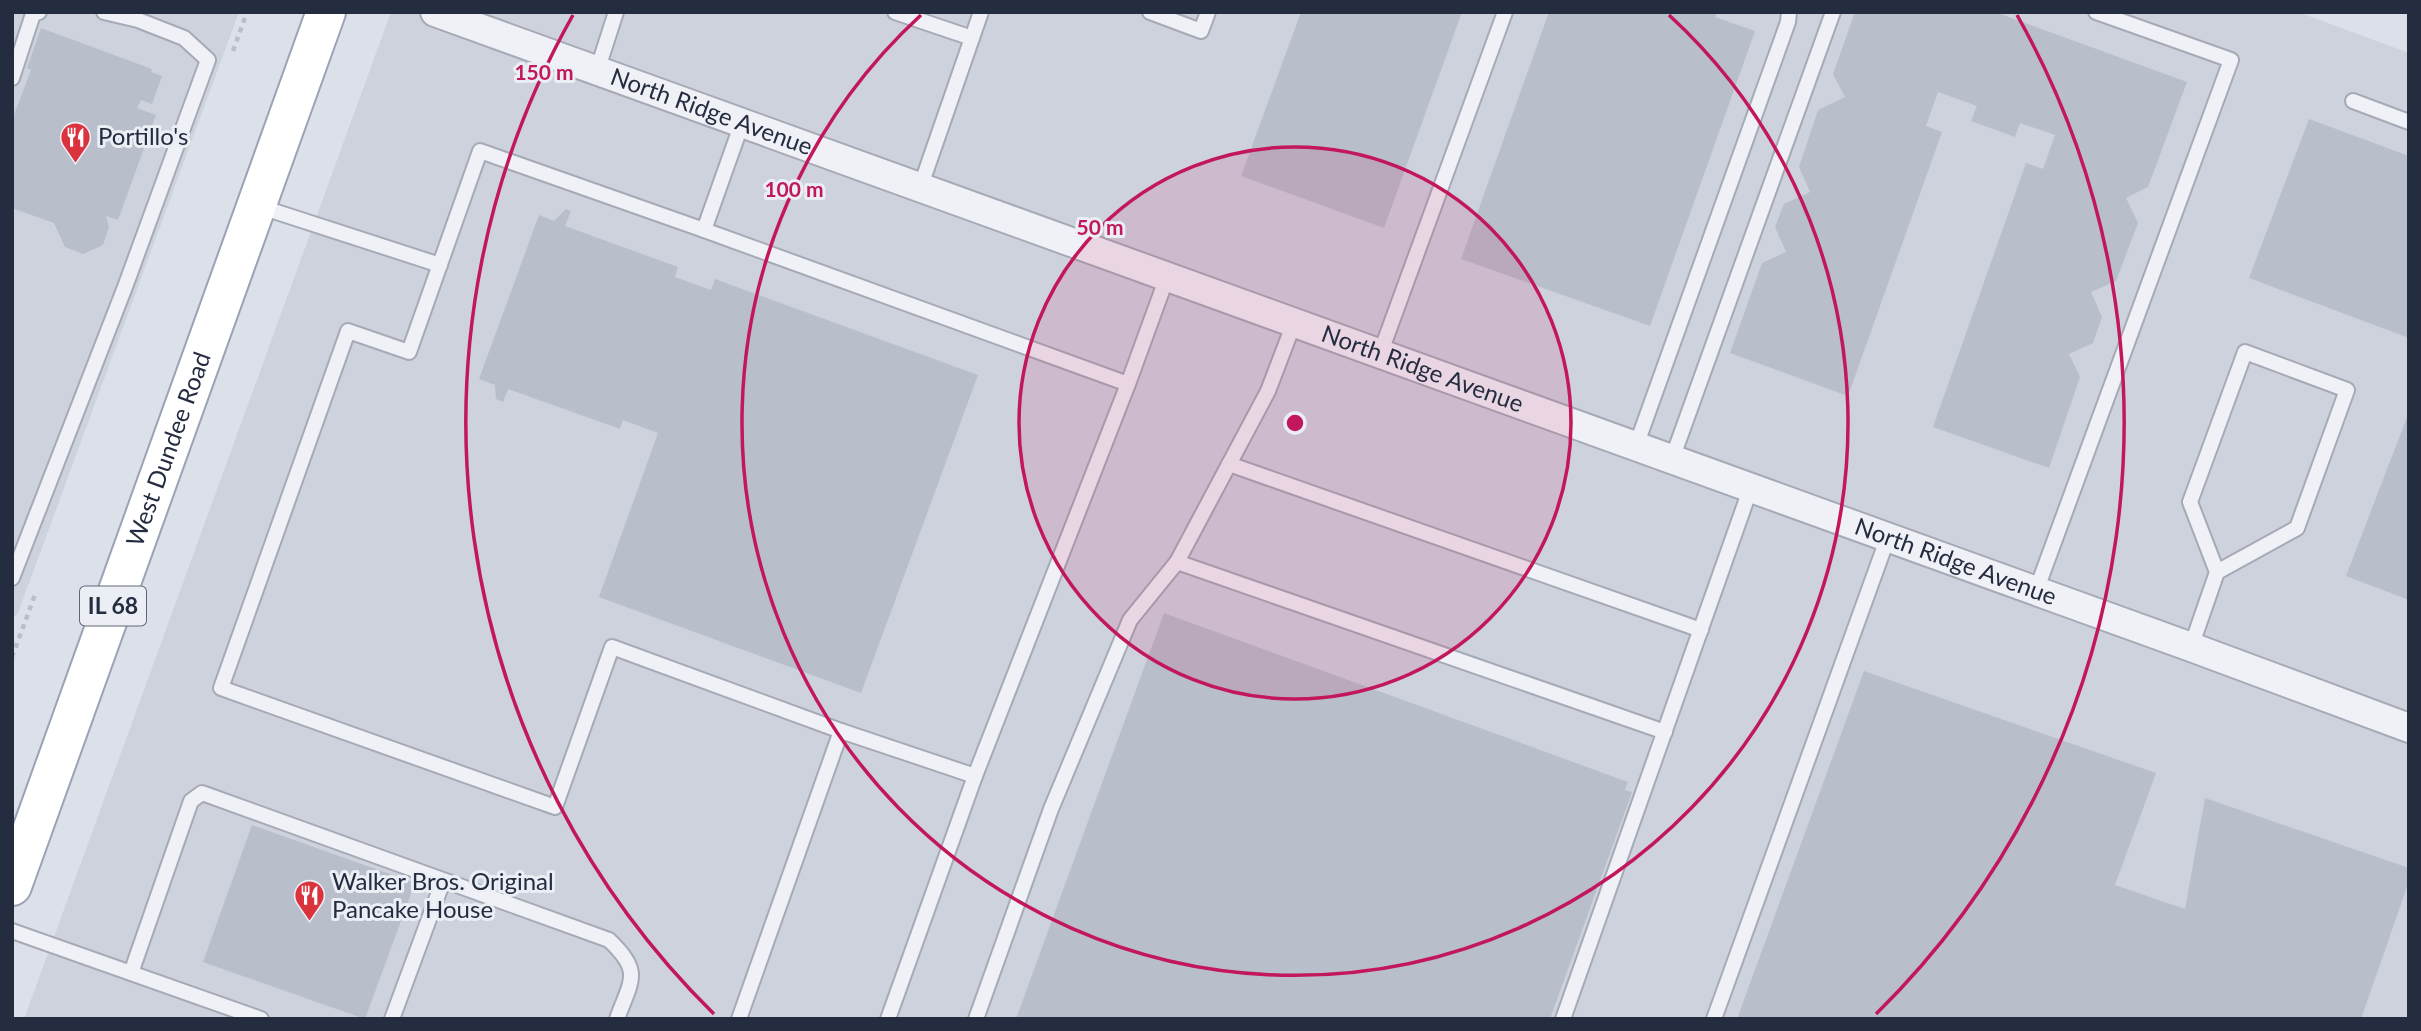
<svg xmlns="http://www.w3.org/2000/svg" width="2421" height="1031" viewBox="0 0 2421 1031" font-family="Lato,sans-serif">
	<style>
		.built { fill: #ced2dd }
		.building { fill: #b9becb }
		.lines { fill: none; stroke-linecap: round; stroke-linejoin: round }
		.service-casing { stroke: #a5aab6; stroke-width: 18 }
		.minor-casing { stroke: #a5aab6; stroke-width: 32 }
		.primary-casing { stroke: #9aa3b5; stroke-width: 42 }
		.path { stroke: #babec7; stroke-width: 4.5; stroke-dasharray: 5 5; stroke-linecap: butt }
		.service { stroke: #eff1f6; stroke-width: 14 }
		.minor { stroke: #eff1f6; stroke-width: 28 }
		.primary { stroke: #fff; stroke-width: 38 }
		.ring { fill: none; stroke: #c2185b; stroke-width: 3.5 }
		.labels { text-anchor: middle; stroke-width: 6; stroke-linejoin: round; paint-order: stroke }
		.shield { fill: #ebeff5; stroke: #606676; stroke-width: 2 }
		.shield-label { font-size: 23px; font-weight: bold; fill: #242c40 }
		.street-label { font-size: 24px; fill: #242c40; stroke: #ebeff5 }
		.poi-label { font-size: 24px; fill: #242c40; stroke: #ebeff5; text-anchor: start }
		.centre { fill: #c2185b; stroke: #ebeff5; stroke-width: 3.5 }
		.ring-label { font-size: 21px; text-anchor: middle; font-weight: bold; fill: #c2185b; stroke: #ebeff5; stroke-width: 6; stroke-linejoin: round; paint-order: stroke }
	</style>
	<rect width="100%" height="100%" fill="#dce0e8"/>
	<g class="built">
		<path d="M12 12H239L18 613 12 618Z"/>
		<path d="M391 12H2298L2409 53V1019H24Z"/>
	</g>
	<g class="building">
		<path d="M1301 12H1462L1384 228 1241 176Z"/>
		<path d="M1549 12H1717L1715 17 1755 31 1650 326 1461 259Z"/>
		<path d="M1855 12H1995L2187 82 2148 187 2126 198 2138 223 2116 281 2091 292 2102 317 2093 343 2069 354 2080 377 2049 468 1933 427 2026 163 2043 169 2055 135 2020 123 2015 137 1971 121 1977 106 1938 92 1926 126 1942 132 1848 396 1730 353 1762 263 1786 252 1775 227 1784 204 1810 192 1799 167 1818 110 1845 97 1833 74Z"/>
		<path d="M41 28 152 69 151 72 162 76 152 104 141 100 137 108 156 115 118 220 106 216 109 227 103 245 83 254 65 247 54 223 12 208V120L31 70 27 68Z"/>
		<path d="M2309 119 2409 156V338L2249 278Z"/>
		<path d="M566 209 571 211 565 226 678 267 675 277 711 290 715 279 978 375 861 693 599 597 658 433 623 420 620 429 508 389 503 402 496 399 495 385 479 379 539 215 554 221Z"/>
		<path d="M2409 412V600L2346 576Z"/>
		<path d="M1164 613 1628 782 1625 790 1632 792 1550 1019H1016Z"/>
		<path d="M1864 671 2156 773 2115 885 2185 909 2205 798 2409 868V881L2361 1019H1737Z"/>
		<path d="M252 825 415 883 365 1019 203 962Z"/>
	</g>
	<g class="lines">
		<defs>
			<g id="service">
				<path d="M895 12 972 38"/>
				<path d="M1150 12 1201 31 1208 12"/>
				<path d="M597 71 616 12"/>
				<path d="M12 78 33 14 39 12"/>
				<path d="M2353 101 2409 122"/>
				<path d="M742 123 704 230 480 151 409 352 348 331 221 688 555 807 612 647 841 731 975 776 888 1019"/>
				<path d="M920 188 981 12"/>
				<path d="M258 206 440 265"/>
				<path d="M704 230 1128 384"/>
				<path d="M1380 354 1505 12"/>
				<path d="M1636 446 1788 22 1789 12"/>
				<path d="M1672 459 1833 12"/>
				<path d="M1229 464 1701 630"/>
				<path d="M1177 562 1665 732"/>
				<path d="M12 578 125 287 208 60 184 38 138 20 104 12"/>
				<path d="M2036 591 2231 60 2096 12"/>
				<path d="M2191 647 2217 572 2190 502 2245 352 2347 390 2297 528 2217 572"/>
				<path d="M975 776 1128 384 1167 277"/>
				<path d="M12 931 261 1019"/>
				<path d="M131 973 191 801 202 793 609 940C643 972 631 980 617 1019"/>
				<path d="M392 1019 443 881"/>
				<path d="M739 1019 841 731"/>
				<path d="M976 1019 1051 809 1130 620 1177 562 1268 391 1294 323"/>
				<path d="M1563 1019 1751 487"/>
				<path d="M1714 1019 1888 537"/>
			</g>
			<g id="minor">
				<path id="s1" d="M435 12 2191 647 2409 728"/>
			</g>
			<g id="primary">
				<path id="s2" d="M12 886 326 12"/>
			</g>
		</defs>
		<use href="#service" class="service-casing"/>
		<use href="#minor" class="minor-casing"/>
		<use href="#primary" class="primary-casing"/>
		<g class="path">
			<path d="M233 51 247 12"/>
			<path d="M12 657 36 592"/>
		</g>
		<use href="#service" class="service"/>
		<use href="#minor" class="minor"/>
		<use href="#primary" class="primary"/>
	</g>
	<circle cx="1295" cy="423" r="276" fill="#c2185b" fill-opacity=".12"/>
	<g class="ring">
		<circle cx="1295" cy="423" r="276"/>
		<path d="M1669 15A553 553 0 1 1 921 15"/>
		<path d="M714 1014A829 829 0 0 1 573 15M2017 15A829 829 0 0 1 1876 1014"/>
	</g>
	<defs>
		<symbol id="restaurant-pin" viewBox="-11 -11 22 30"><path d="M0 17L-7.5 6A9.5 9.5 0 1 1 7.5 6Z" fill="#db333e" stroke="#ebeff5"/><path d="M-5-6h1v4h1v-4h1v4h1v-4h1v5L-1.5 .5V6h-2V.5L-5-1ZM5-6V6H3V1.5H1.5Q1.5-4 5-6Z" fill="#fff"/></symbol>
	</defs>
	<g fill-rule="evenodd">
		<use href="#restaurant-pin" x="58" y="120" width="35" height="47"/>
		<use href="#restaurant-pin" x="292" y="878" width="35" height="47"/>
	</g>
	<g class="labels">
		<rect class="shield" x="80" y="586.5" width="66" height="39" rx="5"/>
		<g class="shield-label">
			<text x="113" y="614">IL 68</text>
		</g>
		<g class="street-label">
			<text dy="8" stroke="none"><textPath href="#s1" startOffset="294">North Ridge Avenue</textPath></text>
			<text dy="8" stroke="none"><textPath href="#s1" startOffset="1050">North Ridge Avenue</textPath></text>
			<text dy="8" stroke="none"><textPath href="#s2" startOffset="464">West Dundee Road</textPath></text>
			<text dy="8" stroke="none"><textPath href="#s1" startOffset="1617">North Ridge Avenue</textPath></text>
		</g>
		<g class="poi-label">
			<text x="98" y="145">Portillo's</text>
			<text x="332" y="890">Walker Bros. Original<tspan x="332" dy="28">Pancake House</tspan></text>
		</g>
	</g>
	<circle cx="1295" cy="423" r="10" class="centre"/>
	<g class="ring-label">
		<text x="544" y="80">150 m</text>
		<text x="794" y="197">100 m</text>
		<text x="1100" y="235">50 m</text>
	</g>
	<rect width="2421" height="1031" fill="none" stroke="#242c40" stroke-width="28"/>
</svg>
